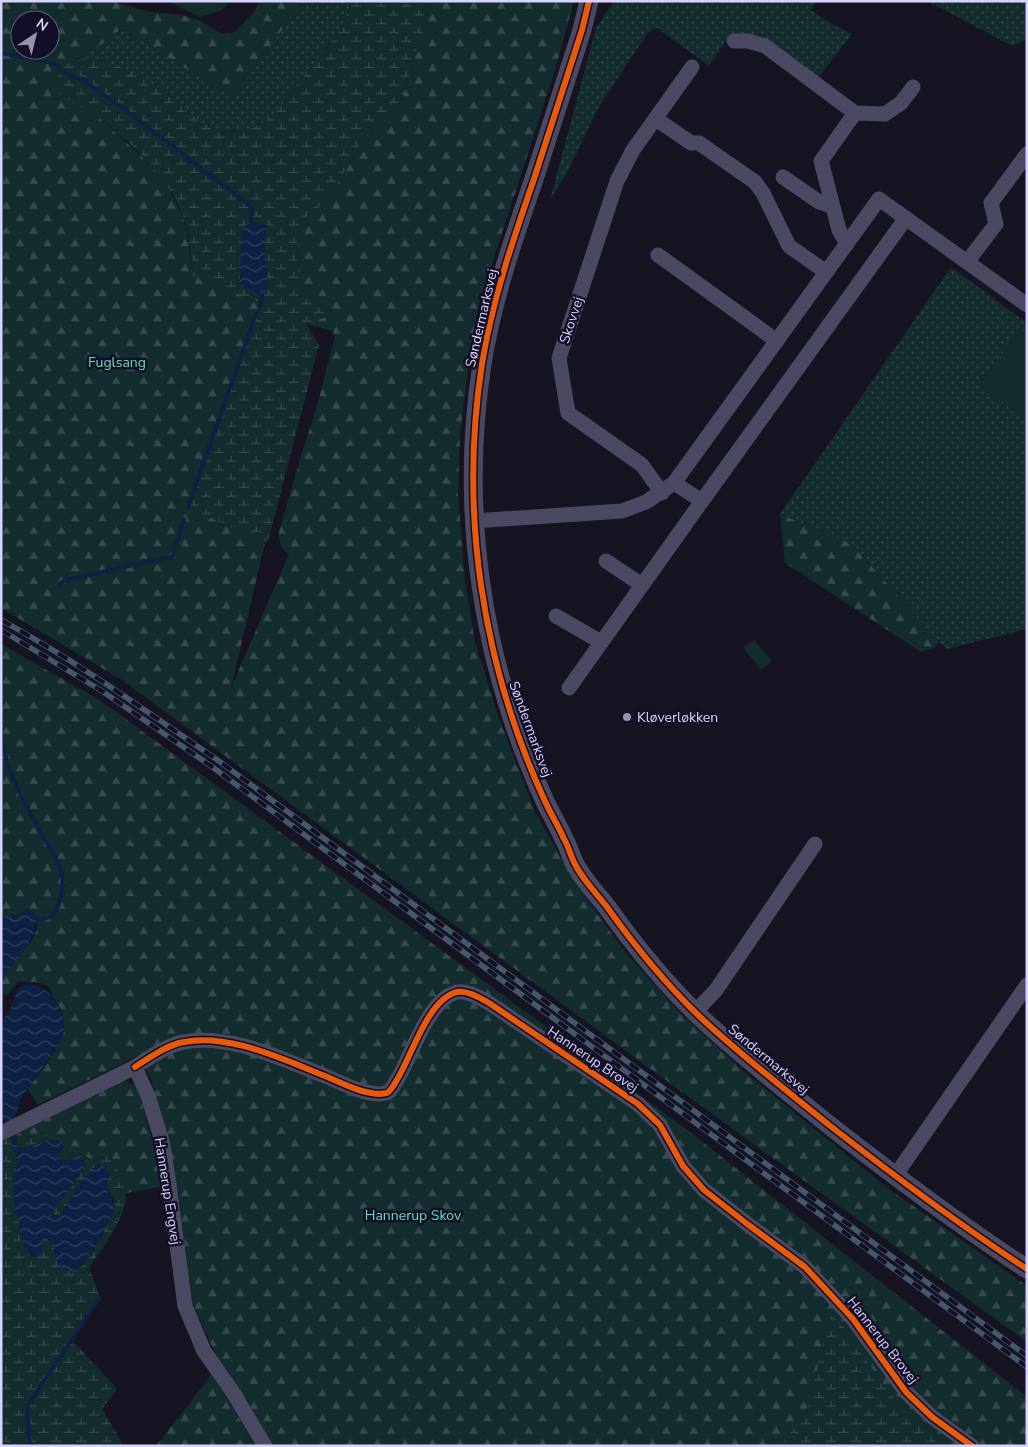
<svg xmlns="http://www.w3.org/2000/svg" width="1028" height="1447" viewBox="0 0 1028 1447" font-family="'Nunito Sans',sans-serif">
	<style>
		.grass { fill: url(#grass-dots) }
		.forest { fill: url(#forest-firs); fill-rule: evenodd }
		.wetland { fill: url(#wetland-marsh); fill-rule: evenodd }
		.park { fill: #132c2d }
		.water { fill: url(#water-waves) }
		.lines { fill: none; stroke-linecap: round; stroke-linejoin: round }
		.stream { stroke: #0d2144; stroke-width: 4 }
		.minor { stroke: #4a4962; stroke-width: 15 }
		.tertiary { stroke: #4a4962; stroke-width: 19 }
		.rail-casing { stroke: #43596b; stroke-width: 5.5 }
		.rail { stroke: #130f26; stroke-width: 4; stroke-dasharray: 11; stroke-linecap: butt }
		.cycleway-casing { stroke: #130f26; stroke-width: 9 }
		.cycleway { stroke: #e8590c; stroke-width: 6 }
		.poi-dot { fill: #9591b1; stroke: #130f26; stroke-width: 2 }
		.labels { text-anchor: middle; stroke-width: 5; stroke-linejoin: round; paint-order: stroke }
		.street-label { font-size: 14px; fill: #d9d4ff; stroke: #130f26 }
		.park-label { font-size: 14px; fill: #5fe0c0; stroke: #130f26 }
		.poi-label { font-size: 14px; fill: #d9d4ff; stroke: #130f26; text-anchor: start }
	</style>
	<defs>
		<pattern id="grass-dots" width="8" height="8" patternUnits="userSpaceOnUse" patternTransform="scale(1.25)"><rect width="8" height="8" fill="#132c2d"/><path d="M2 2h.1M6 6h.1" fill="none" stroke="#354a4c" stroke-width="1.8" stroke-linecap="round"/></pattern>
		<pattern id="forest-firs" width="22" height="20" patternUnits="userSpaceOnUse" patternTransform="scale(1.25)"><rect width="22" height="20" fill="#132c2d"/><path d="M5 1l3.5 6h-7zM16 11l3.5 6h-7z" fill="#354a4c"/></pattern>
		<pattern id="wetland-marsh" width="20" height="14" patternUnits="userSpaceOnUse" patternTransform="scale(1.25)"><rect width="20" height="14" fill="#132c2d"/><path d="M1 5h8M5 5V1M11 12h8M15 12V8" fill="none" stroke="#354a4c"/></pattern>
		<pattern id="water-waves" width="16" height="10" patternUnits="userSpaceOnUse" patternTransform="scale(1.25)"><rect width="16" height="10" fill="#0d2144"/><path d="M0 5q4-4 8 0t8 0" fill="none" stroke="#304060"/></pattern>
	</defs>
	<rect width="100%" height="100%" fill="#161421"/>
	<g class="grass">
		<path d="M303 1H353L340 30 276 112C270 117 265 123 258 127 242 134 217 133 202 123 192 116 184 105 173 98 146 79 112 60 79 57 95 48 108 37 123 29L216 88 230 96H234Z"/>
		<path d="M614 1H817L811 10 832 24 852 34 818 78 748 35 727 39 709 66 657 28 648 33 600 105 568 171 550 200 596 28Z"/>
		<path d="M927 1H1027V39L1012 46Z"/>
		<path d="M951 267 1026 322 979 385 1027 420V629L947 649 939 642 851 543 780 514Z"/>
	</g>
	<g class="forest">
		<path d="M1 1H111L149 12 182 15 199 20 222 34 233 33 238 29 256 9 260 1H303L234 96H230L216 88 123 29 113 34 99 46 64 66 57 79 149 163 166 184 182 215 187 232 193 276 261 303 188 507 265 543 231 688 289 554C282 548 278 542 279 532L300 459 317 406 335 336 332 331 306 324 334 313 318 304 305 294 299 283 297 257 298 238 301 226 309 213 319 207 330 195 352 160 363 138 393 110 400 105 427 18 425 1H574L555 70 478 307 470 354 460 434 458 494 465 581 475 642 498 715 535 812 576 884 626 953 680 1013 746 1073 885 1186 1027 1286V1342L701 1106 122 680 1 608ZM20 20H50V50H20Z"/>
		<path d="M780 514 851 543 939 642 934 648 921 652 785 563Z"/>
		<path d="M1 644 101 701 686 1129 1027 1397V1446H274L219 1362 192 1302 178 1192 151 1079 139 1055 38 1105 28 1089C42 1068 73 1038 61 1010 60 1006 57 1004 55 1001 53 997 52 993 51 990 45 980 28 982 18 982L6 996 1 993C1 989 0 984 1 981 7 961 54 933 31 910L19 914 9 915 3 922V930L1 931Z"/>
		<path d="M124 1080 134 1085 139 1092 165 1186 126 1193 112 1158 103 1156 94 1161 83 1155 66 1156 62 1152 69 1147 60 1136C52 1137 27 1138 21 1134L20 1131Z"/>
		<path d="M212 1374 256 1446H156Z"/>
	</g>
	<g class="wetland">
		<path d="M353 1H425L427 18 400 105 393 110 363 138 352 160 330 195 319 207 309 213 301 226 298 238 297 257 299 283 305 294 318 304 335 314 306 324 319 345 269 538 265 543 188 507 261 303 193 276C191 256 190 235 183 216 170 180 131 142 102 120 89 110 73 103 59 95 56 84 55 75 64 66 70 60 84 57 92 58 114 61 157 85 174 98 187 108 197 123 213 128 239 135 257 131 276 112L340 30ZM262 223 268 226 264 239 266 283 262 299 260 295 254 290Z"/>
		<path d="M20 1131 23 1136C38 1139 58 1130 70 1141L69 1147 62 1152 66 1156 83 1155 94 1161 108 1155 112 1158C116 1168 125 1180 126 1191 128 1216 102 1248 89 1268L101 1299 72 1340 117 1389 102 1409 124 1446H1V1141L11 1135 12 1147 19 1161 13 1179 15 1211 18 1218 21 1241 33 1257 42 1250 43 1239 47 1238 54 1248 56 1259 80 1268 95 1248 113 1214 114 1201 107 1188 109 1174 82 1181 59 1216 54 1215 53 1210 76 1179 85 1164 75 1157 65 1161 58 1160 57 1154 64 1147 33 1145 26 1149 20 1148 17 1146 16 1132Z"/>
		<path d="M831 1317 839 1320 876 1374 903 1410 942 1446H779L787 1438 808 1407 828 1323Z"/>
	</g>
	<g class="park">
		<path d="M167 1H230L222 10 200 17Z"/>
		<path d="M1026 322 1027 323V420L979 385Z"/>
		<path d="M754 640 772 661 761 670 743 648Z"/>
	</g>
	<g class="water">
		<path d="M252 222 262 223 268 226C267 230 265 234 265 238 262 257 273 283 262 299L259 293 245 288 240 283 241 235 246 225Z"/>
		<path d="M29 908 36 916C38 942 14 960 1 980V931L4 927 3 918 9 915 19 914Z"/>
		<path d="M25 984 37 986 48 992 54 998 62 1012 64 1032 58 1045 20 1100 15 1118 7 1122 1 1118V1021C7 1015 12 1007 14 1000 17 991 16 988 25 984Z"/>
		<path d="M16 1132 17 1146 20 1148C26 1149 48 1141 57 1139L64 1143V1147L57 1154 58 1160 65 1161 79 1156 85 1159C85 1173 61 1199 53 1210L54 1215 56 1217 59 1216 82 1181 96 1165 100 1164C103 1166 107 1168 108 1172 111 1177 107 1182 107 1188 108 1199 117 1200 113 1214L95 1248 76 1272 68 1271 59 1265 56 1259 54 1248 47 1238 43 1239 42 1254 39 1258 36 1259 21 1241 18 1218 15 1211 13 1179 19 1161 12 1147 11 1135Z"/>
	</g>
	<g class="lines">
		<g class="stream">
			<path d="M1 53 53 63 70 76 82 79 136 118 250 206 252 210 251 217 252 226"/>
			<path d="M260 306 262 299V295"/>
			<path d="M188 507 256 314"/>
			<path d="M59 584 66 580 142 563 172 557 184 519"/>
			<path d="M1 732C5 746 5 760 11 774 20 794 31 816 43 836 57 859 69 875 59 904 55 915 49 920 37 919"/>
			<path d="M1 1018 2 1020"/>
			<path d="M30 1446 27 1407 99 1298"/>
		</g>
		<g class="minor">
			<path d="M734 41H748L765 46 855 113"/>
			<path d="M656 119 691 143H699L755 182 763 193 789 246 826 272"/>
			<path d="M783 177 819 202 832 206"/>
			<path d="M847 244 839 230 821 161 855 113 885 114 901 103 913 87"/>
			<path d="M658 255 777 341"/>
			<path d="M967 262 996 224 991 203 1027 154"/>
			<path d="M662 493 642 465 568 413 559 358 617 181 633 150 692 67"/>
			<path d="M702 501 906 218"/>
			<path d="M474 521 622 511 646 502 674 483 879 199 1027 305"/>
			<path d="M606 561 642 585"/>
			<path d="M556 616 601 642"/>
			<path d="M569 688 702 501 674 483"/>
			<path d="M695 1012 716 990 815 844"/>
			<path d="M135 1067C149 1058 162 1048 179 1043 225 1031 282 1059 325 1076 342 1083 360 1093 379 1094 380 1094 386 1093 387 1093 392 1090 395 1083 398 1078 412 1055 428 999 457 992 467 990 480 998 489 1003L638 1104 660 1125 683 1166 704 1190 746 1223 805 1267 853 1319 906 1392 932 1417 972 1446"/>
			<path d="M1 1133 135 1067 148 1096 162 1141 169 1184 185 1306 204 1351 232 1391 265 1446"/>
			<path d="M895 1176 1027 985"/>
		</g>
		<path class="tertiary" d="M589 1 582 30C566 80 550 129 534 179 513 240 492 301 482 364 459 512 482 663 544 799 550 813 558 825 564 839 569 847 571 858 576 866 584 881 597 894 607 907 634 945 664 982 698 1015 739 1054 785 1089 829 1125 893 1175 958 1224 1027 1269"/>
		<defs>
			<g id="rail">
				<path d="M1 620C76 661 146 711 216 759L1027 1356"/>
				<path d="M1 630 102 691 211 766 1027 1367"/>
			</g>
		</defs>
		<use href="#rail" class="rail-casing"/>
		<use href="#rail" class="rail"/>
		<defs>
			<g id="cycleway">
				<path d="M589 1 582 30C566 80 550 129 534 179 513 240 492 301 482 364 459 512 482 663 544 799 550 813 558 825 564 839 569 847 571 858 576 866 584 881 597 894 607 907 634 945 664 982 698 1015 739 1054 785 1089 829 1125 893 1175 958 1224 1027 1269"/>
				<path d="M135 1067C149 1058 162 1048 179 1043 225 1031 282 1059 325 1076 342 1083 360 1093 379 1094 380 1094 386 1093 387 1093 392 1090 395 1083 398 1078 412 1055 428 999 457 992 467 990 480 998 489 1003L638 1104 660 1125 683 1166 704 1190 746 1223 805 1267 853 1319 906 1392 932 1417 972 1446"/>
			</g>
		</defs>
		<use href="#cycleway" class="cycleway-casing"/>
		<use href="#cycleway" class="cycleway"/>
	</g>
	<circle class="poi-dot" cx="627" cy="717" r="5"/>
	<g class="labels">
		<g class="street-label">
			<text transform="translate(481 318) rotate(-77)" y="5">Søndermarksvej</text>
			<text transform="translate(571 320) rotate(-72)" y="5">Skovvej</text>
			<text transform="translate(531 729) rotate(70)" y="5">Søndermarksvej</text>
			<text transform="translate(593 1059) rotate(34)" y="5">Hannerup Brovej</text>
			<text transform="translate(769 1059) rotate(40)" y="5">Søndermarksvej</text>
			<text transform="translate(168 1191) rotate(81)" y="5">Hannerup Engvej</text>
			<text transform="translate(883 1340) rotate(52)" y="5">Hannerup Brovej</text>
		</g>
		<g class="park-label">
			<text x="117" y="367">Fuglsang</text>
			<text x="413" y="1220">Hannerup Skov</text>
		</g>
		<g class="poi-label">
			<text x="637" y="722">Kløverløkken</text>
		</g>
	</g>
	<rect width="1028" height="1447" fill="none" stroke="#d9d4ff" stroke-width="5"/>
	<g transform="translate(35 35) rotate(35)"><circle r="24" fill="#130f26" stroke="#625e7d"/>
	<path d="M0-4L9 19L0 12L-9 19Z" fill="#9591b1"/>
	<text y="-8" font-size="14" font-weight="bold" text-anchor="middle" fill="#d9d4ff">N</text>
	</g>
</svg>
